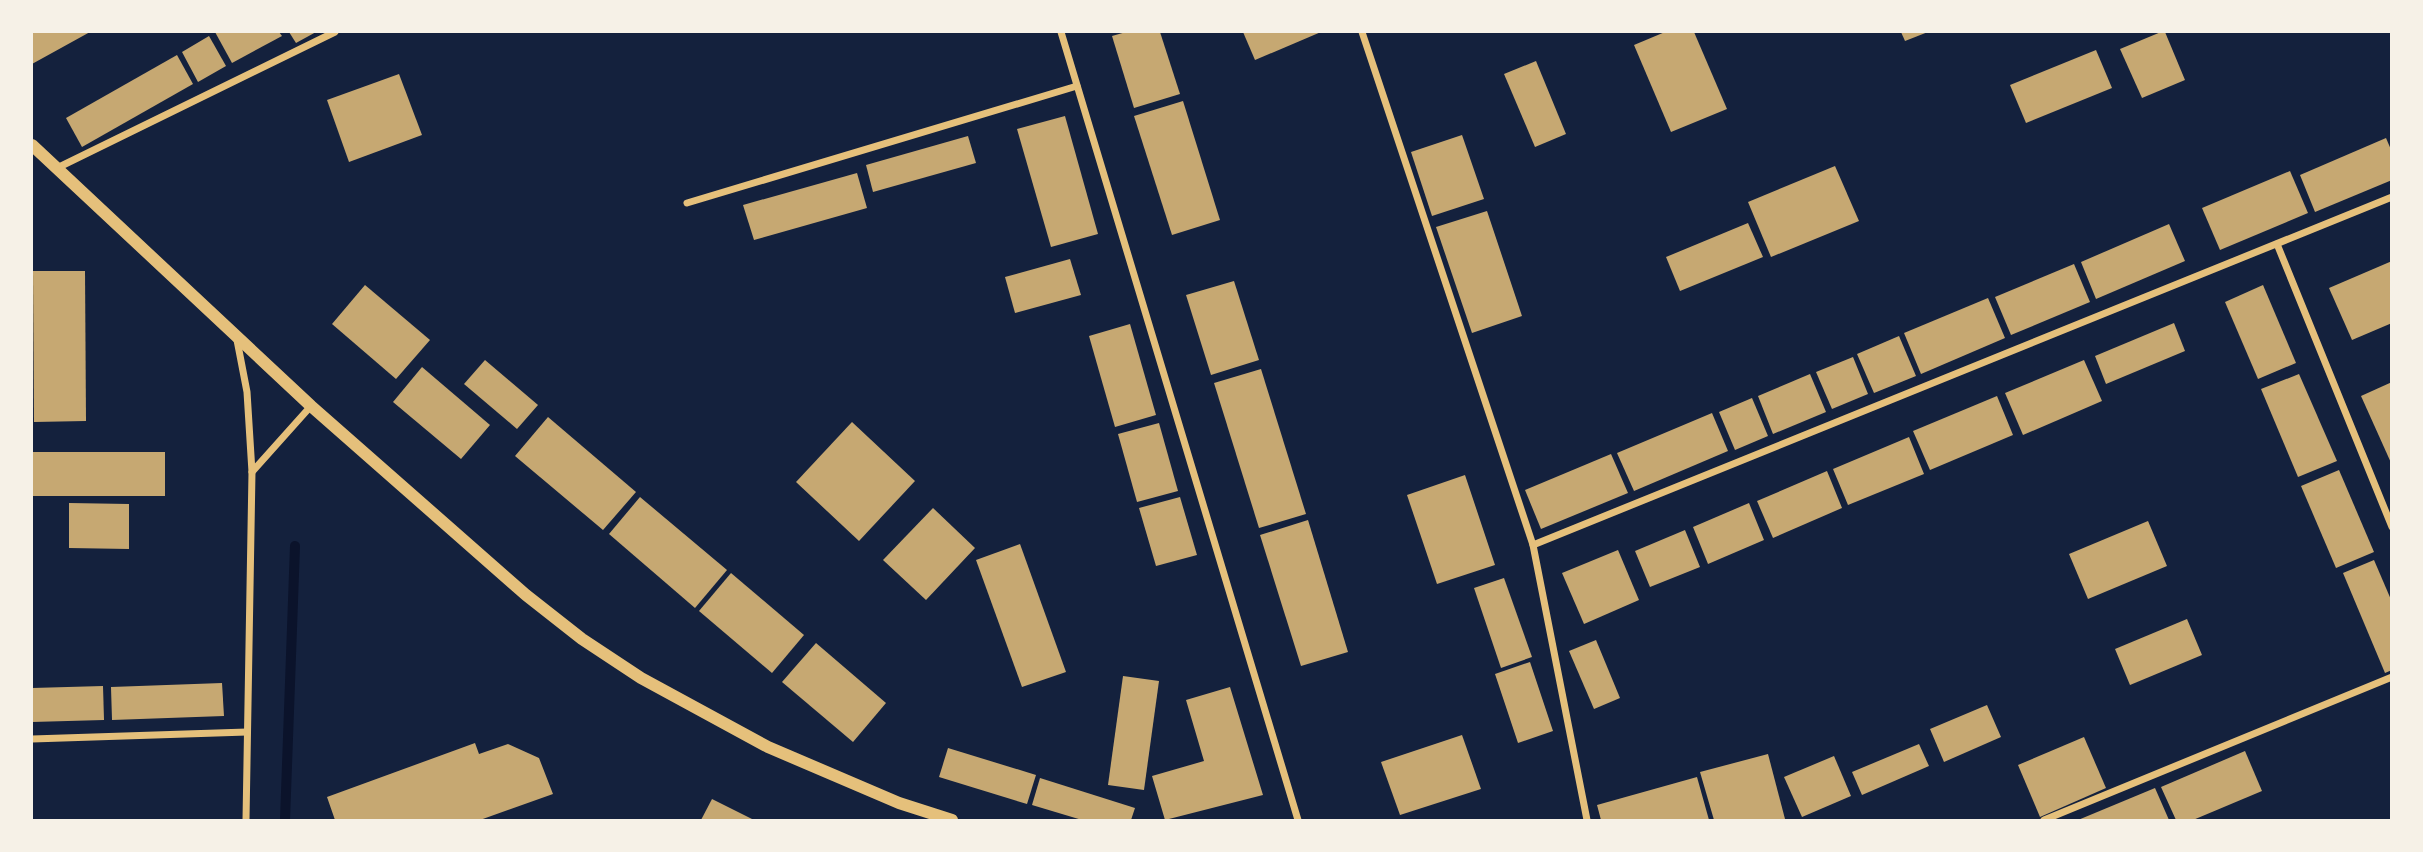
<svg xmlns="http://www.w3.org/2000/svg" width="2423" height="852" viewBox="0 0 2423 852" font-family="'Archivo Narrow',sans-serif">
	<style>
		.lines { fill: none; stroke-linecap: round; stroke-linejoin: round }
		.stream { stroke: #0b132b; stroke-width: 10 }
		.building { fill: #c6a872 }
		.minor { stroke: #e5c07b; stroke-width: 7 }
		.tertiary { stroke: #e5c07b; stroke-width: 12 }
	</style>
	<rect width="100%" height="100%" fill="#14213d"/>
	<g class="lines">
		<path class="stream" d="M285 820 295 546"/>
	</g>
	<g class="building">
		<path d="M32 32H90L32 64Z"/>
		<path d="M215 32H279L282 36 232 63Z"/>
		<path d="M289 32H316L296 43Z"/>
		<path d="M1126 32H1160L1180 94 1134 108 1112 36Z"/>
		<path d="M1243 32H1321L1255 60Z"/>
		<path d="M1665 32H1694L1727 109 1671 132 1634 45Z"/>
		<path d="M1901 32H1928L1905 41Z"/>
		<path d="M2161 32H2165L2185 80 2142 98 2120 49Z"/>
		<path d="M209 36 226 66 198 82 182 52Z"/>
		<path d="M2096 50 2112 88 2026 123 2010 85Z"/>
		<path d="M177 55 193 84 82 147 66 118Z"/>
		<path d="M1536 61 1566 134 1535 147 1504 74Z"/>
		<path d="M399 74 422 135 349 162 327 100Z"/>
		<path d="M1183 101 1220 220 1172 235 1134 116Z"/>
		<path d="M1065 116 1098 234 1051 247 1017 129Z"/>
		<path d="M1462 135 1484 199 1432 216 1411 152Z"/>
		<path d="M968 136 976 163 873 192 866 165Z"/>
		<path d="M2386 138 2392 152V180L2315 212 2300 175Z"/>
		<path d="M1835 166 1859 221 1771 257 1748 202Z"/>
		<path d="M2290 171 2308 213 2220 250 2202 208Z"/>
		<path d="M857 173 867 208 754 240 743 205Z"/>
		<path d="M1487 211 1522 316 1472 333 1436 227Z"/>
		<path d="M1748 223 1763 257 1680 291 1666 257Z"/>
		<path d="M2169 224 2185 261 2096 299 2081 262Z"/>
		<path d="M1070 259 1081 295 1015 313 1005 277Z"/>
		<path d="M2392 261V323L2352 340 2329 288Z"/>
		<path d="M2074 264 2090 302 2011 335 1995 297Z"/>
		<path d="M33 271H85L86 421 34 422Z"/>
		<path d="M1234 281 1259 360 1211 375 1186 295Z"/>
		<path d="M365 285 430 340 396 379 332 324Z"/>
		<path d="M2263 285 2296 363 2258 379 2225 302Z"/>
		<path d="M1988 298 2005 338 1921 374 1904 333Z"/>
		<path d="M2174 323 2185 351 2106 384 2095 356Z"/>
		<path d="M1130 324 1156 415 1115 427 1089 336Z"/>
		<path d="M1899 336 1916 376 1874 393 1857 354Z"/>
		<path d="M1853 357 1868 394 1832 409 1816 372Z"/>
		<path d="M485 360 538 405 517 429 464 384Z"/>
		<path d="M2084 360 2102 401 2023 435 2005 393Z"/>
		<path d="M422 367 490 425 461 459 393 402Z"/>
		<path d="M1261 369 1306 514 1259 528 1214 383Z"/>
		<path d="M1810 374 1826 412 1773 434 1758 396Z"/>
		<path d="M2299 374 2337 461 2298 477 2261 389Z"/>
		<path d="M2392 382V465L2361 396Z"/>
		<path d="M1997 396 2013 435 1930 470 1913 431Z"/>
		<path d="M1752 398 1768 436 1735 450 1719 412Z"/>
		<path d="M1712 413 1728 451 1634 491 1617 453Z"/>
		<path d="M548 417 636 492 603 530 515 456Z"/>
		<path d="M852 422 915 481 859 541 796 482Z"/>
		<path d="M1159 423 1178 491 1137 502 1118 434Z"/>
		<path d="M1909 437 1924 474 1848 505 1833 469Z"/>
		<rect x="32" y="452" width="133" height="44"/>
		<path d="M1611 454 1628 493 1541 529 1525 490Z"/>
		<path d="M2339 470 2374 552 2336 568 2301 486Z"/>
		<path d="M1827 471 1842 508 1773 538 1757 501Z"/>
		<path d="M1465 475 1495 565 1437 584 1407 495Z"/>
		<path d="M640 497 727 570 695 608 609 534Z"/>
		<path d="M1180 497 1197 555 1156 566 1139 508Z"/>
		<path d="M69 503 129 504V549L69 548Z"/>
		<path d="M1749 503 1764 540 1708 564 1693 527Z"/>
		<path d="M933 508 975 548 926 600 883 560Z"/>
		<path d="M1308 520 1348 652 1301 666 1260 535Z"/>
		<path d="M2148 521 2167 566 2088 599 2069 554Z"/>
		<path d="M1685 530 1700 567 1650 587 1635 551Z"/>
		<path d="M1020 544 1066 672 1022 687 976 560Z"/>
		<path d="M1618 550 1639 600 1584 624 1562 573Z"/>
		<path d="M2374 560 2392 602V670L2385 673 2343 573Z"/>
		<path d="M731 573 804 635 772 673 699 611Z"/>
		<path d="M1504 578 1532 657 1501 668 1474 588Z"/>
		<path d="M2187 619 2202 655 2130 685 2115 649Z"/>
		<path d="M1596 640 1620 698 1594 709 1569 651Z"/>
		<path d="M816 643 886 703 853 742 782 682Z"/>
		<path d="M1530 662 1553 731 1518 743 1495 674Z"/>
		<path d="M1123 676 1159 681 1144 790 1108 785Z"/>
		<path d="M222 683 224 716 112 720 111 687Z"/>
		<path d="M103 686 104 720 32 722V688Z"/>
		<path d="M1230 687 1263 795 1165 820 1152 776 1204 761 1186 700Z"/>
		<path d="M1987 705 2001 737 1944 762 1930 729Z"/>
		<path d="M1462 735 1481 789 1400 815 1381 762Z"/>
		<path d="M2084 737 2106 788 2040 817 2018 765Z"/>
		<path d="M475 743 479 754 508 744 539 758 553 794 480 820H335L327 797Z"/>
		<path d="M1919 744 1929 766 1862 795 1852 772Z"/>
		<path d="M948 748 1036 775 1027 804 939 777Z"/>
		<path d="M2245 751 2262 791 2193 820H2176L2161 787Z"/>
		<path d="M1768 754 1785 819 1714 820 1700 772Z"/>
		<path d="M1834 756 1851 796 1802 817 1784 777Z"/>
		<path d="M1697 777 1709 820H1601L1597 805Z"/>
		<path d="M1040 778 1135 808 1131 820H1082L1032 805Z"/>
		<path d="M2155 788 2169 820H2078Z"/>
		<path d="M712 799 754 820H701Z"/>
	</g>
	<g class="lines">
		<g class="minor">
			<path d="M1061 32 1298 820"/>
			<path d="M1362 32 1533 545 1587 820"/>
			<path d="M55 169 335 32"/>
			<path d="M687 203 1077 86"/>
			<path d="M2277 244 2392 527"/>
			<path d="M237 340 247 392 252 472 246 820"/>
			<path d="M252 472 311 406"/>
			<path d="M1533 545 2392 197"/>
			<path d="M32 739 247 732"/>
			<path d="M2044 820 2392 677"/>
		</g>
		<path class="tertiary" d="M32 145 311 406 526 595 582 639 641 678 768 747 899 803 952 820"/>
	</g>
	<rect width="2423" height="852" fill="none" stroke="#f6f1e7" stroke-width="66"/>
</svg>
